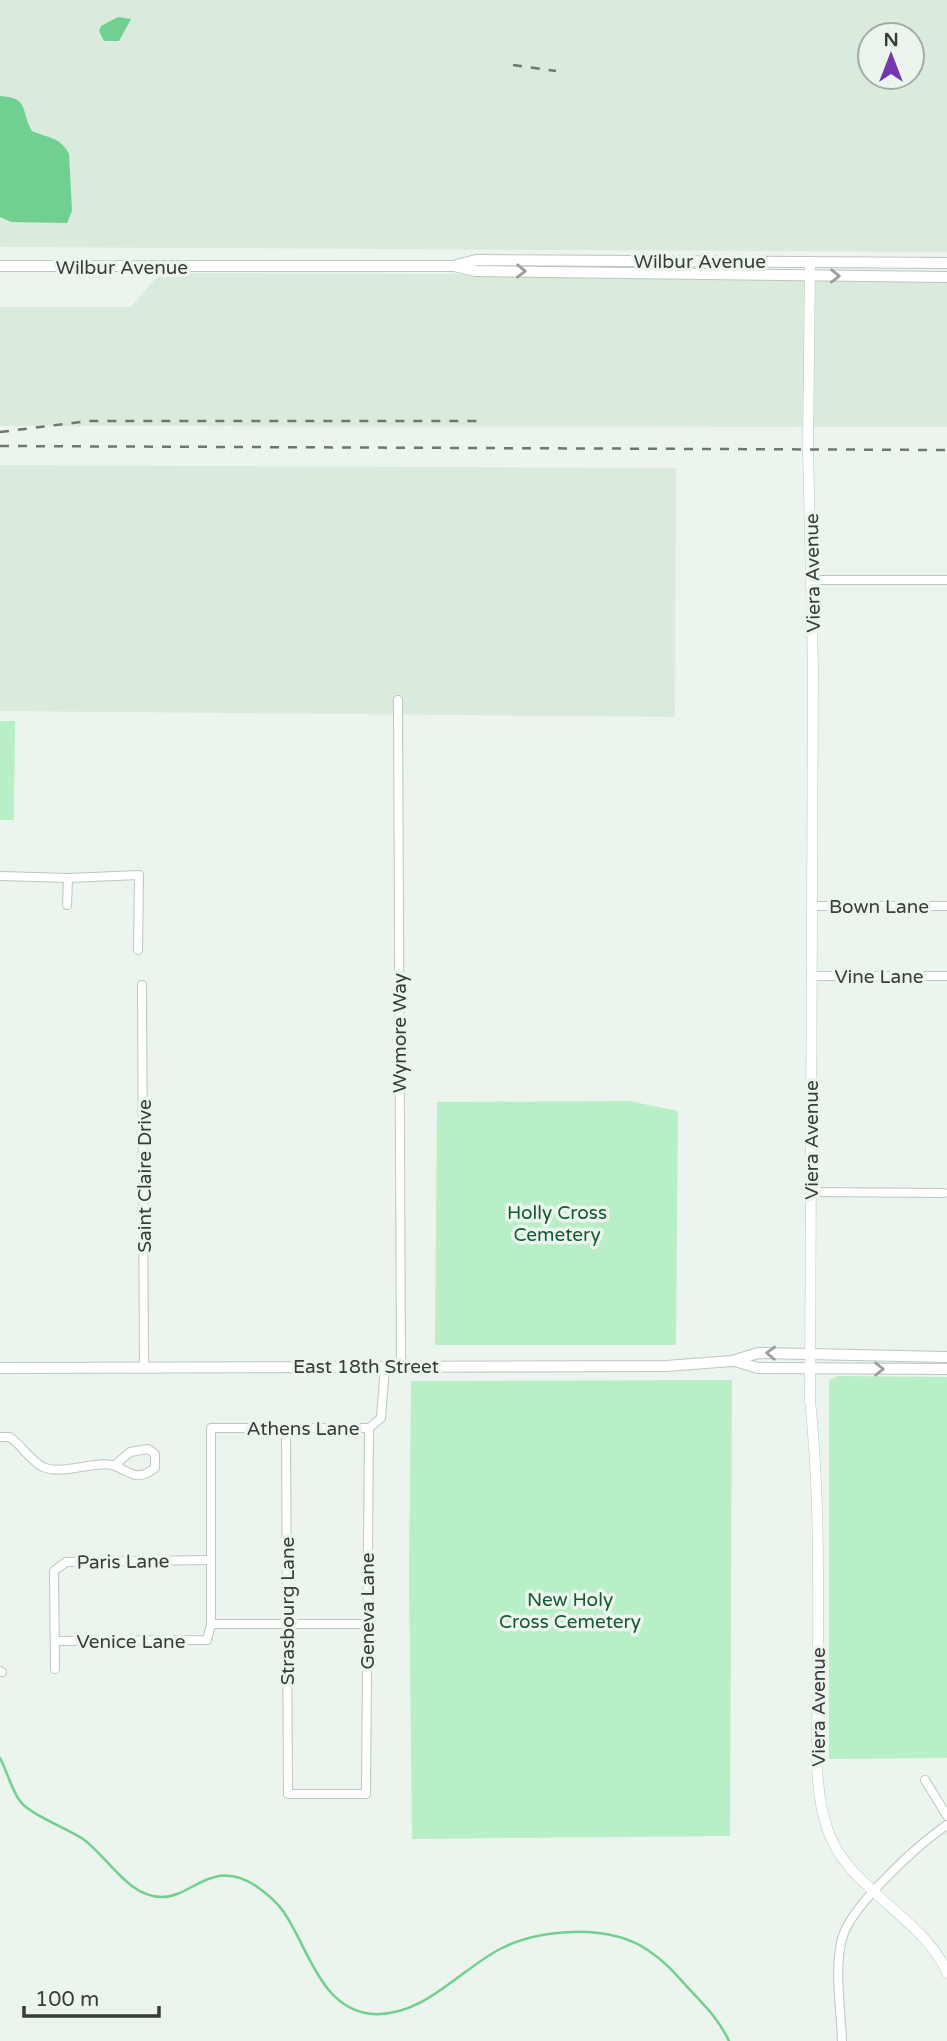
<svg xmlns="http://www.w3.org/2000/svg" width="947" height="2041" viewBox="0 0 947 2041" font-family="'Varela Round',sans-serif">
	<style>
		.built { fill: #daeadd; fill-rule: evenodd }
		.green { fill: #b8efc7 }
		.water { fill: #71cf90 }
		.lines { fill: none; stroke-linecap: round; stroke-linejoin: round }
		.stream { stroke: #71cf90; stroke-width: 2.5 }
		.minor-casing { stroke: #bdc6bf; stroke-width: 10 }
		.tertiary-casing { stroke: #bdc6bf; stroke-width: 11 }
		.secondary-casing { stroke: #bdc6bf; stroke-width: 12 }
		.minor { stroke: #fff; stroke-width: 8 }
		.tertiary { stroke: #fff; stroke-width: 10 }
		.secondary { stroke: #fff; stroke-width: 10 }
		.rail { stroke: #707571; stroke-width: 2.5; stroke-dasharray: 9 9; stroke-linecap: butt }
		.oneway { stroke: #9c9e9c }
		.labels { text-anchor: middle; stroke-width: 7; stroke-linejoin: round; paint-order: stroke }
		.street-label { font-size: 19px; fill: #393c39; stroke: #ebf5ee }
		.park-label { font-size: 19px; fill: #145931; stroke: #ebf5ee }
	</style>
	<rect width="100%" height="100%" fill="#ebf5ee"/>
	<g class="built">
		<path d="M0 0H947V252L0 247ZM870 35H912V77H870Z"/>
		<path d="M161 273 947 276V427L0 426V307H130Z"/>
		<path d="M0 465 676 468 675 717 0 711Z"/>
	</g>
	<g class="green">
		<path d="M0 721H15L14 820H0Z"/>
		<path d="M629 1101 678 1111 676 1345H435L437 1102Z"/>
		<path d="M838 1376 947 1377V1758L829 1759V1380Z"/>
		<path d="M732 1380 730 1836 412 1839 409 1577 411 1381Z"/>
	</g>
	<g class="water">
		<path d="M118 17 131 19 119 41H104L99 31 101 26Z"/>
		<path d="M0 96C30 98 20 110 32 131 47 138 61 137 69 154L72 211 67 223 11 222 0 217Z"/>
	</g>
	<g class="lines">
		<path class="stream" d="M0 1758C7 1771 11 1789 20 1801 30 1815 67 1828 83 1839 108 1857 128 1897 162 1897 193 1897 212 1857 256 1886 266 1893 276 1901 283 1911 308 1946 320 2010 373 2014 424 2017 460 1969 502 1948 542 1928 611 1924 649 1951 666 1962 678 1977 691 1991 707 2008 719 2020 729 2041"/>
		<defs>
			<g id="minor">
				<path d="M812 580H947"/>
				<path d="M398 700 401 1366"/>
				<path d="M0 876 68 878 139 875 138 950"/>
				<path d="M67 905 68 878"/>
				<path d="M812 906H947"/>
				<path d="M811 976H947"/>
				<path d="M142 985 144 1368"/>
				<path d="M810 1192 944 1193"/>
				<path d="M286 1428 288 1794H366L369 1428"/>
				<path d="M0 1437H10C21 1445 31 1461 43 1467 64 1476 97 1459 115 1466 132 1473 136 1482 155 1468V1454L148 1449 130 1452 115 1465"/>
				<path d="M211 1624H367"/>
				<path d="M55 1641 207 1640 211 1624V1428H369L381 1418 385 1366"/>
				<path d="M55 1669 54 1571 66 1562 209 1560"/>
				<path d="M0 1671 2 1672"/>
				<path d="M925 1780 947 1816"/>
				<path d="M842 2041C841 2009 834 1970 842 1939 850 1906 919 1844 947 1825"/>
			</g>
			<path id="tertiary" d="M810 262 808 449 813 668 810 1400C820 1494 818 1588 818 1682 818 1732 811 1789 830 1836 851 1889 927 1922 947 1973"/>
			<g id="secondary">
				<path d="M456 265 476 260 947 263"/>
				<path d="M0 266H454L476 271 947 277"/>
				<path d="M735 1361 758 1368 947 1369"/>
				<path d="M0 1368 666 1366 732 1361 758 1353 947 1357"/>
			</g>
		</defs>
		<use href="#minor" class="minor-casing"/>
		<use href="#tertiary" class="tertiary-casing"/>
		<use href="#secondary" class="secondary-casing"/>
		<use href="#minor" class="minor"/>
		<use href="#tertiary" class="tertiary"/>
		<use href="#secondary" class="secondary"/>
		<g class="rail">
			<path d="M513 65 556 71"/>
			<path d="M0 432 89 421H483"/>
			<path d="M0 446 947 450"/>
		</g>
	</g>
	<defs><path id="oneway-chevron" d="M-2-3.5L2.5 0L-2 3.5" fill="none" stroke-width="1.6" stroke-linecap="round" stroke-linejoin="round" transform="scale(1.75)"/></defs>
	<g class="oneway">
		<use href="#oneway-chevron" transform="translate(521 271) rotate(1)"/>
		<use href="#oneway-chevron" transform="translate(835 276) rotate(1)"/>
		<use href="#oneway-chevron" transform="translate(771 1353) rotate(-178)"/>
		<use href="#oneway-chevron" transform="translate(879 1369)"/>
	</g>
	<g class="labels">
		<g class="street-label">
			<text x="700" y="268">Wilbur Avenue</text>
			<text x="122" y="274">Wilbur Avenue</text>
			<text transform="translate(812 573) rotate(-91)" y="7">Viera Avenue</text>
			<text x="879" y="913">Bown Lane</text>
			<text x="879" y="983">Vine Lane</text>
			<text transform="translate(399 1033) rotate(-90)" y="7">Wymore Way</text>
			<text transform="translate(811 1140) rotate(-90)" y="7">Viera Avenue</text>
			<text transform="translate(144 1176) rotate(-90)" y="7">Saint Claire Drive</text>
			<text x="366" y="1373">East 18th Street</text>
			<text x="303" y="1435">Athens Lane</text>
			<text transform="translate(123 1561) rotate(-1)" y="7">Paris Lane</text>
			<text transform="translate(287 1611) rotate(-90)" y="7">Strasbourg Lane</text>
			<text transform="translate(367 1611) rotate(-90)" y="7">Geneva Lane</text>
			<text x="131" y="1648">Venice Lane</text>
			<text transform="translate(818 1707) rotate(-90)" y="7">Viera Avenue</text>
		</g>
		<g class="park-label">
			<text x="557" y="1219">Holly Cross<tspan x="557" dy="22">Cemetery</tspan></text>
			<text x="570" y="1606">New Holy<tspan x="570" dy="22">Cross Cemetery</tspan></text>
		</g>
	</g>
	<g transform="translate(891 56)"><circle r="33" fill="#ebf5ee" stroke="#a4aba6" stroke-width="2"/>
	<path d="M0-5L12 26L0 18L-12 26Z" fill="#7338ae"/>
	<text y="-10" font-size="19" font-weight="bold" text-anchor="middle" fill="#393c39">N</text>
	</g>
	<path d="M24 2006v10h135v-10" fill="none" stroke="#393c39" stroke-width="3.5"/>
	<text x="35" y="2006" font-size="21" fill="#393c39" stroke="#ebf5ee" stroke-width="5" paint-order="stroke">100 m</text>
</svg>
